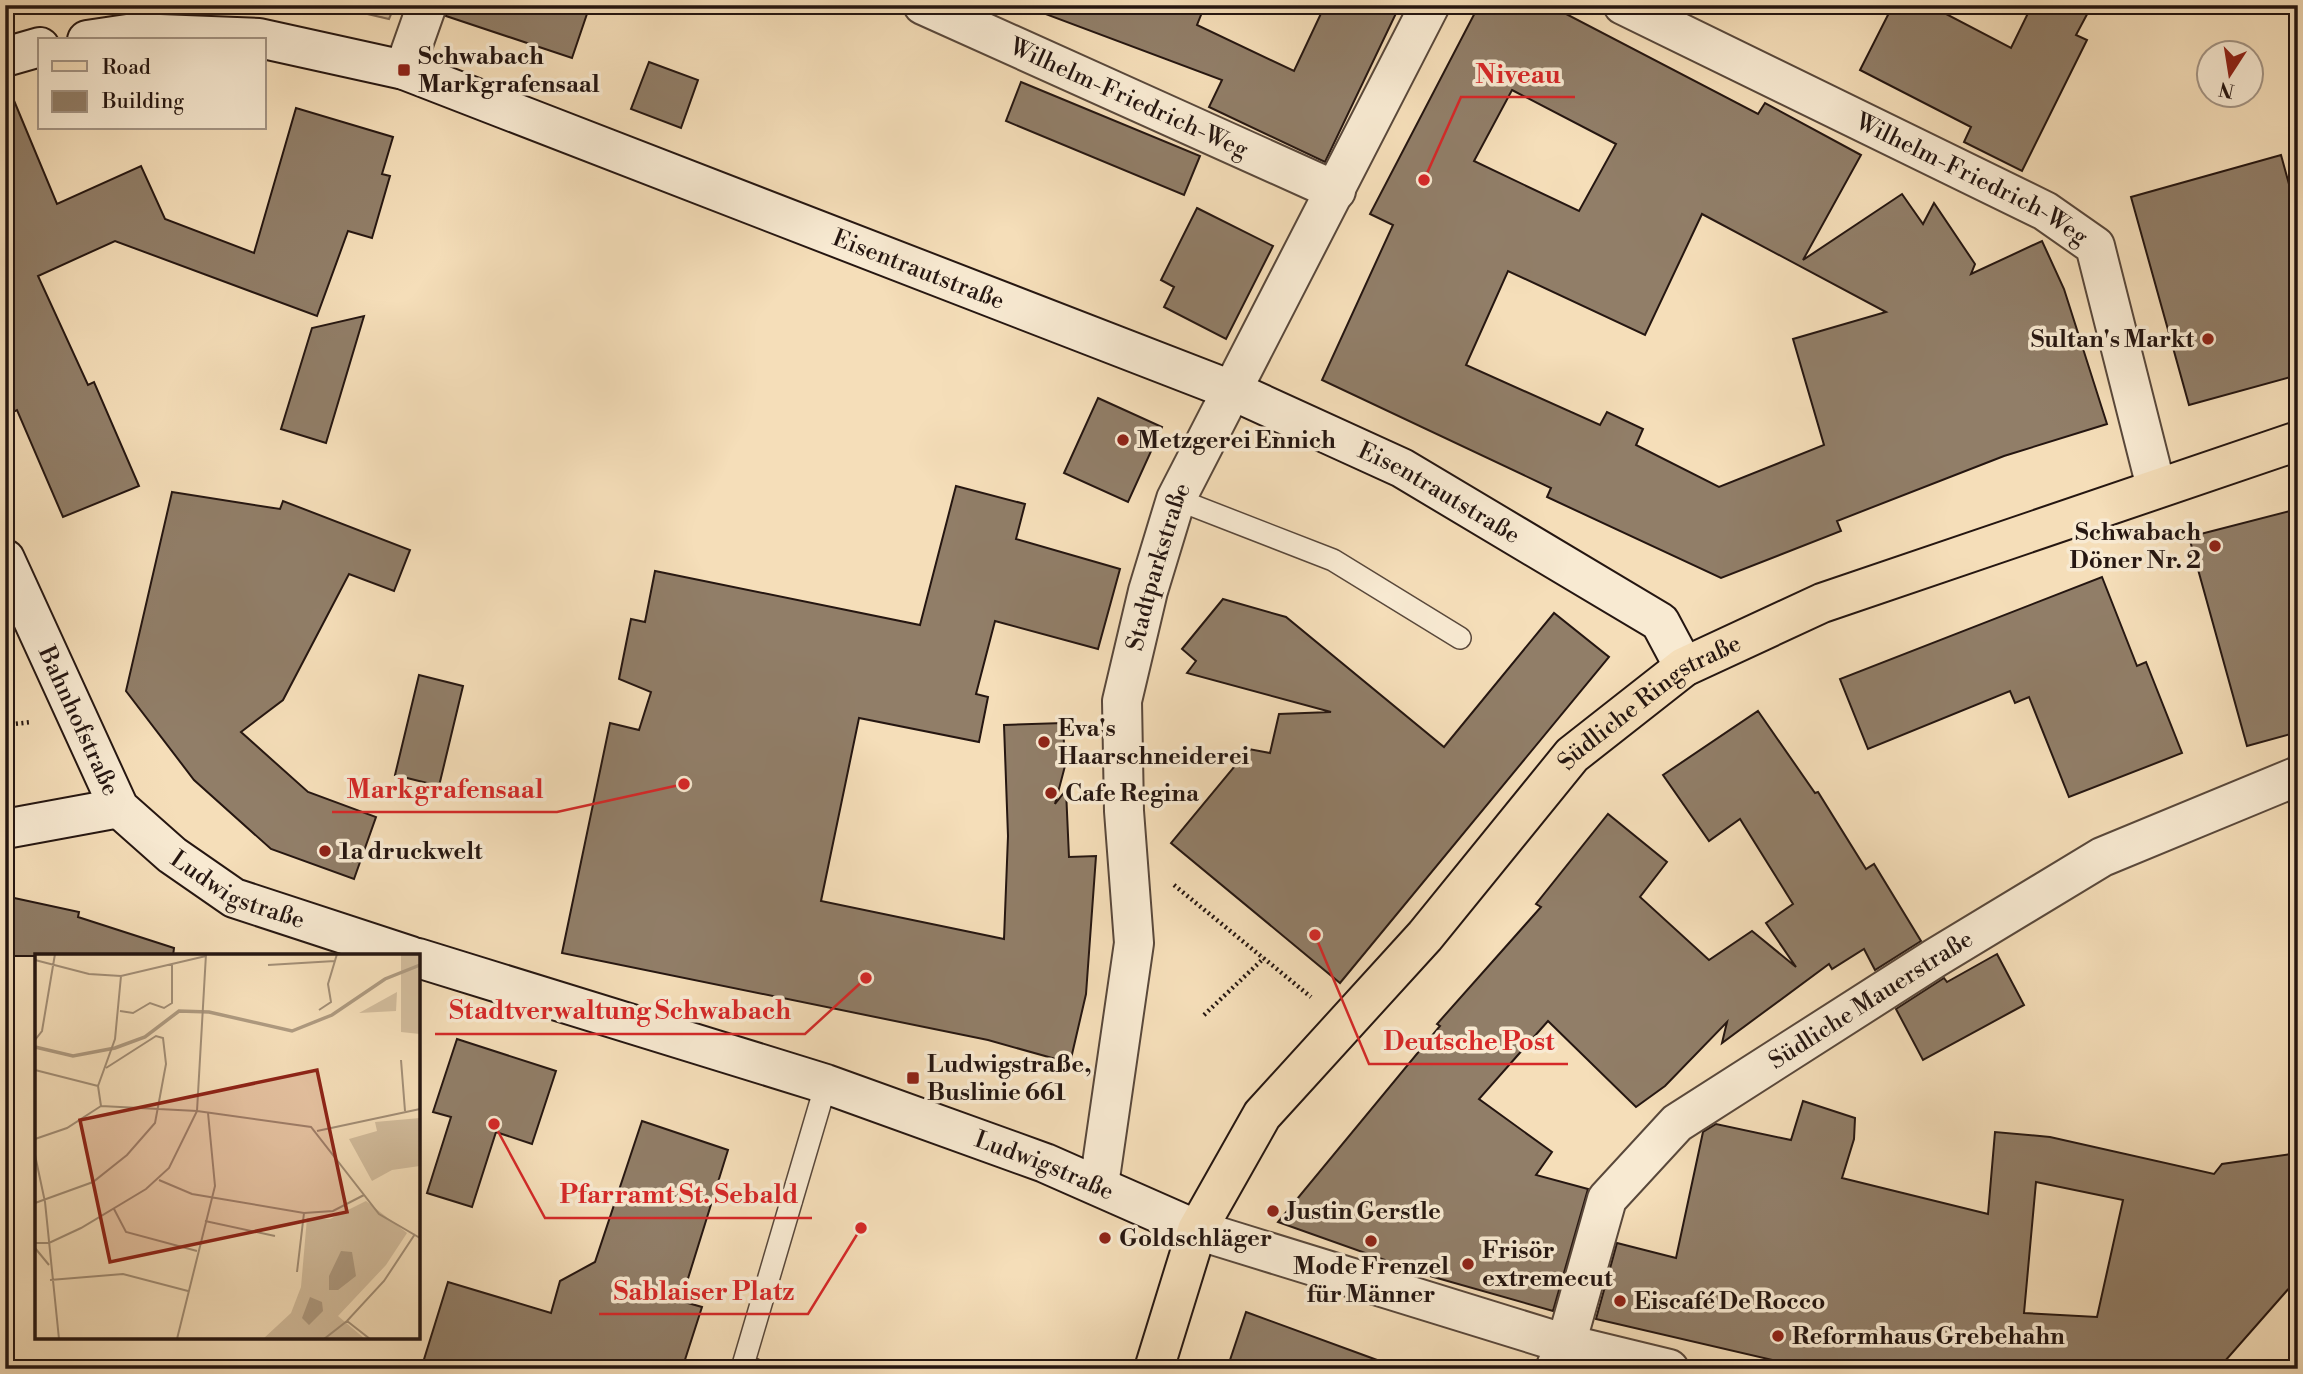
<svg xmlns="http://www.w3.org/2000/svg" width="2303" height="1374" viewBox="0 0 2303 1374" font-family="'Libre Bodoni',serif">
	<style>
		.park { fill: url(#park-dots); stroke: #7c6956; stroke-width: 2 }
		.building { fill: #917e68; stroke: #251611; stroke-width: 2; fill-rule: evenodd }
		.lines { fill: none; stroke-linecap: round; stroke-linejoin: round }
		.lane-casing { stroke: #59483b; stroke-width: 24 }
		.street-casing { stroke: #59483b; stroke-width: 42 }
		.secondary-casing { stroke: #251611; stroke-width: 42 }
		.primary-casing { stroke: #251611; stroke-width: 42 }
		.path { stroke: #251611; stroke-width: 4.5; stroke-dasharray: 2 3.5; stroke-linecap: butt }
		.lane { stroke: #f8ead2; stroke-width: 21 }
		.street { stroke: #f8ead2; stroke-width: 38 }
		.secondary { stroke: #f8ead2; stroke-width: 38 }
		.primary { stroke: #f5deb9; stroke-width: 38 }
		.poi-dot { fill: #8f2418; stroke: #f8ead2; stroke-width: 2.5 }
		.labels { text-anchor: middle; stroke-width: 7; stroke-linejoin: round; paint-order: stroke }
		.poi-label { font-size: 24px; font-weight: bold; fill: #251611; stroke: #f8ead2; text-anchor: start }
		.street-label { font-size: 24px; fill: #251611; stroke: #f8ead2 }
		.inset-river { fill: none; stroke: #ae9a80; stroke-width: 3.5 }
		.inset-road { fill: none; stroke: #a28e76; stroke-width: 2 }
		.view { fill: #8f2418; fill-opacity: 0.15; stroke: #8f2418; stroke-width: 3.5 }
		.inset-edge { fill: none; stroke: #251611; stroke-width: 3.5 }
		.leader { fill: none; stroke: #d62828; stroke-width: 2.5 }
		.callout-dot { fill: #d62828; stroke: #f8ead2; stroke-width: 2.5 }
		.callout-label { font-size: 26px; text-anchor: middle; font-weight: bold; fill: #d62828; stroke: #f8ead2; stroke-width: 7; stroke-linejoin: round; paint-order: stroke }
	</style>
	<defs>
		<pattern id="park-dots" width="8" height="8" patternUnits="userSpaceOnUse" patternTransform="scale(1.75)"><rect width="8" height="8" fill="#d2bc9c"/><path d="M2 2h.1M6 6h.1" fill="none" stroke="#b4a185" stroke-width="1.8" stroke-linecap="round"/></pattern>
	</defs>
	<rect width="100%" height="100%" fill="#f5deb9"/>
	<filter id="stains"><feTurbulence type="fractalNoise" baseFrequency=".00286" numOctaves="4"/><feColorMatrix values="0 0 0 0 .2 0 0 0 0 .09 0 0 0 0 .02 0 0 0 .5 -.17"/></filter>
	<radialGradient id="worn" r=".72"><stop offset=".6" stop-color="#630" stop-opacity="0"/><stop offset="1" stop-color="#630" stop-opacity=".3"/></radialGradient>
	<path class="park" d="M329 5H395L389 19Z"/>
	<g class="building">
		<path d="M448 5H590L572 58 446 16Z"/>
		<path d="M1033 5H1205L1197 25 1294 71 1325 5H1400L1325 162 1209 107 1222 80 1032 9Z"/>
		<path d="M1479 5H1549L1758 114 1765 103 1861 155 1803 260 1902 194 1923 224 1934 203 1975 264 1971 274 2042 241 2064 289 2107 424 2004 456 1837 521 1841 531 1721 578 1547 497 1551 488 1322 380 1393 225 1370 214ZM1512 90 1616 144 1579 211 1474 161ZM1702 214 1886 312 1793 339 1824 445 1719 487 1636 445 1643 429 1607 412 1600 425 1466 365 1508 271 1645 335Z"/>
		<path d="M1893 5H1929L2011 48 2032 5H2092L2076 35 2087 40 2022 171 1964 142 1971 127 1860 70Z"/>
		<path d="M649 62 698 80 681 128 631 109Z"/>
		<path d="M5 79 57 204 141 166 165 219 254 253 296 108 393 137 382 174 390 176 372 238 348 231 317 316 115 241 38 276 88 385 94 382 139 486 63 517 17 410 5 416Z"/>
		<path d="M1021 82 1200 156 1184 195 1006 121Z"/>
		<path d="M2281 155 2298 217V375L2189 405 2131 197Z"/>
		<path d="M1197 208 1273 246 1226 339 1164 307 1174 287 1161 280Z"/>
		<path d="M364 316 326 443 281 429 312 328Z"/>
		<path d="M1098 398 1162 427 1128 502 1064 473Z"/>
		<path d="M956 486 1025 504 1016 539 1120 569 1098 649 995 621 976 694 988 697 979 742 859 718 821 901 1004 939 1008 836 1004 725 1063 723 1065 766 1055 804 1066 790 1069 857 1096 856 1086 994 1070 1063 988 1040 562 953 610 723 639 730 651 692 619 679 631 619 645 622 655 571 920 625Z"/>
		<path d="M172 492 280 509 283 501 410 550 394 591 349 574 283 700 241 732 308 792 376 817 354 879 271 849 194 780 126 691Z"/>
		<path d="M2298 509V732L2247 746 2189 537Z"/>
		<path d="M2102 577 2137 666 2146 662 2182 753 2069 797 2029 697 2015 703 2010 691 1868 749 1840 679Z"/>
		<path d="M1223 599 1286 617 1444 747 1554 613 1609 657 1340 983 1171 843 1249 749 1270 753 1279 714 1331 712 1187 673 1196 661 1182 649Z"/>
		<path d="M419 675 463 686 439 786 395 775Z"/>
		<path d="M1758 711 1815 793 1818 792 1866 869 1874 864 1921 941 1875 970 1864 949 1832 969 1829 964 1722 1043 1727 1022 1665 1086 1636 1107 1548 1021 1479 1099 1552 1152 1536 1175 1588 1189 1553 1311 1430 1276 1278 1222 1440 1026 1437 1024 1541 907 1536 904 1608 814 1667 862 1640 897 1709 960 1752 931 1796 967 1766 923 1793 904 1740 819 1709 841 1663 775Z"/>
		<path d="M5 896 79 912 78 917 174 948 173 956H5Z"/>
		<path d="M1997 954 2024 1005 1923 1060 1896 1009 1944 978 1947 982Z"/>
		<path d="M457 1039 556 1071 532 1144 496 1132 472 1207 427 1193 451 1117 433 1112Z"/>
		<path d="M1803 1101 1855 1118 1854 1139 1842 1178 1988 1214 1995 1132 2050 1137 2214 1174 2222 1164 2298 1153V1278L2218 1369H1811L1596 1319 1617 1243 1676 1258 1703 1132 1716 1124 1791 1140ZM2036 1182 2123 1200 2097 1317 2024 1313Z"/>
		<path d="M642 1121 728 1150 681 1301 702 1307 682 1369H421L448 1282 551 1313 560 1281 595 1262Z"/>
		<path d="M1246 1312 1388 1364 1387 1369H1227Z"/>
	</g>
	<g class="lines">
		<defs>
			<g id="lane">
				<path d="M1176 499 1333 560 1460 638"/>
				<path d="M753 1369 743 1365 826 1084"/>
			</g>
			<g id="street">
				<path id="s1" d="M923 5 1336 191"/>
				<path id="s2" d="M1623 5 2045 211 2095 246 2156 487"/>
				<path d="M404 70 427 5"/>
				<path id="s3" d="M1099 1185 1134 943 1124 811 1122 701 1148 591 1176 499 1430 5"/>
				<path d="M1197 1230 1566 1344 1669 1369"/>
				<path id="s4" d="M1555 1369 1566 1344 1607 1199 1677 1123 1935 958 2102 857 2298 776"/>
			</g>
			<g id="secondary">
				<path id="s5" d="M87 40 134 33 259 38 404 70 1231 390 1402 468 1660 622 1684 667"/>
				<path d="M5 57 40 47"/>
				<path id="s6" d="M5 559 119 808 172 855 234 898 411 956"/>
				<path d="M5 829 119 808"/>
				<path id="s7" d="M418 958 826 1084 1045 1163 1197 1230"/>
			</g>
			<g id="primary">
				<path id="s8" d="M1154 1369 1197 1230 1262 1115 1425 936 1572 755 1684 667 1822 603 2298 441"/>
			</g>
		</defs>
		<use href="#lane" class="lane-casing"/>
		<use href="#street" class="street-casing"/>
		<use href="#secondary" class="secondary-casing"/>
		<use href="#primary" class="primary-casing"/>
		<g class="path">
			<path d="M5 725 32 722"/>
			<path d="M1174 885 1311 997"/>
			<path d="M1204 1015 1264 958"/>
		</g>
		<use href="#lane" class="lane"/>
		<use href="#street" class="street"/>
		<use href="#secondary" class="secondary"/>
		<use href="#primary" class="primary"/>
	</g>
	<g class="poi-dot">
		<rect x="397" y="63" width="14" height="14" rx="3.5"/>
		<circle cx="2208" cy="339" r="7"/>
		<circle cx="1123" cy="440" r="7"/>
		<circle cx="2215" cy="546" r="7"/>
		<circle cx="1044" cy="742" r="7"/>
		<circle cx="1051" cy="793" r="7"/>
		<circle cx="325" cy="851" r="7"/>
		<rect x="906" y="1071" width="14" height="14" rx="3.5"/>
		<circle cx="1273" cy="1211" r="7"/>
		<circle cx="1105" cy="1238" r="7"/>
		<circle cx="1371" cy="1241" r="7"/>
		<circle cx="1468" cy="1264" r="7"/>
		<circle cx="1620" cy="1301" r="7"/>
		<circle cx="1778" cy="1336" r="7"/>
	</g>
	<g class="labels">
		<g class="poi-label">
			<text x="418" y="64">Schwabach<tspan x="418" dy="28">Markgrafensaal</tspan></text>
			<text x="2194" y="347" text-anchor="end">Sultan's Markt</text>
			<text x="1137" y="448">Metzgerei Ennich</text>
			<text x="2201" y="540" text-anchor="end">Schwabach<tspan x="2201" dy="28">Döner Nr. 2</tspan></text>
			<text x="1058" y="736">Eva's<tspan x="1058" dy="28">Haarschneiderei</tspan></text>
			<text x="1065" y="801">Cafe Regina</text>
			<text x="339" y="859">1a druckwelt</text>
			<text x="927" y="1072">Ludwigstraße,<tspan x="927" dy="28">Buslinie 661</tspan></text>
			<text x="1287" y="1219">Justin Gerstle</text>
			<text x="1119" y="1246">Goldschläger</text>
			<text x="1482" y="1258">Frisör<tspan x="1482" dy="28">extremecut</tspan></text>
			<text x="1371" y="1274" text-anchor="middle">Mode Frenzel<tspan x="1371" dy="28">für Männer</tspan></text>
			<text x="1634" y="1309">Eiscafé De Rocco</text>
			<text x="1792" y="1344">Reformhaus Grebehahn</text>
		</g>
		<g class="street-label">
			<text dy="8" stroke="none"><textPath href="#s1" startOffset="226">Wilhelm-Friedrich-Weg</textPath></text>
			<text dy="8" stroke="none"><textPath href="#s2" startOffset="390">Wilhelm-Friedrich-Weg</textPath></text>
			<text dy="8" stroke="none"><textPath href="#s5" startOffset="873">Eisentrautstraße</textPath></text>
			<text dy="8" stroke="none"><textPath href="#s5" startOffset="1440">Eisentrautstraße</textPath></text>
			<text dy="8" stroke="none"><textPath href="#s3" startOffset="626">Stadtparkstraße</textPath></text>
			<text dy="8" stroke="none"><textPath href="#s8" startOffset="847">Südliche Ringstraße</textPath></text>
			<text dy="8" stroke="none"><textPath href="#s6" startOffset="178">Bahnhofstraße</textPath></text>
			<text dy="8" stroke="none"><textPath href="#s6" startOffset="420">Ludwigstraße</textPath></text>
			<text dy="8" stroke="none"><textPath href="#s4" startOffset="511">Südliche Mauerstraße</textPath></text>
			<text dy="8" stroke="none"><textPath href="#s7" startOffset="660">Ludwigstraße</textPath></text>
		</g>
	</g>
	<g transform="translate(35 954)">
		<rect width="385" height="385" fill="#f5deb9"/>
		<path d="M366 0H385V80L366 78Z" fill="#d2bc9c"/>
		<path d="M362 38 361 57 324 59ZM385 164V212L357 216 337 227 314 185 342 177 340 168ZM331 247 372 279 351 311 303 362 330 385H228L256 359 266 333 272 264 295 265Z" fill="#d2bc9c"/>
		<path d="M306 297 317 298 321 322 303 336H294V322ZM275 343 287 348 288 357 274 371 267 364Z" fill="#ae9a80"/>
		<path class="inset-river" d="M0 93 38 102 80 94 110 83 144 57 174 58 257 77 297 61 350 25 385 11"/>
		<path class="inset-road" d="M0 6 54 20 86 22 171 2M233 11 300 7M284 56 296 48 293 30 302 0M85 57 98 59 115 49 129 54 137 49V10M0 86 7 77 20 0M366 106 370 157M0 116 63 132M66 152 63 132 80 85 86 22M66 152 162 157M162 157 276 173 344 260 385 284M282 177 385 155M0 185 32 174 66 152M0 201 10 248 24 385M124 226 157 240 269 259 298 257 329 241M0 249 58 228 92 201 120 169 131 110 128 84 121 82 71 114M79 255 91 278 162 297M170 267 240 282M0 289H14L46 274 111 235 134 214 162 157 171 0M0 294 14 311M262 318 269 259M15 326 88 320 153 337M312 367 335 385M142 385 180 232 173 159M289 385 312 367 349 327 380 280"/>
		<path class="view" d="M282 116 312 258 75 308 45 166Z"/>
		<rect width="385" height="385" class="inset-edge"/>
	</g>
	<path class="leader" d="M1424 180L1461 97H1575M684 784L557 812H332M866 978L805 1034H435M1315 935L1369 1064H1568M494 1124L545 1218H812M861 1228L808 1314H599"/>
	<g class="callout-dot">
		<circle cx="1424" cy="180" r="7"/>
		<circle cx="684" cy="784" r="7"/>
		<circle cx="866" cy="978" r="7"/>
		<circle cx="1315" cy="935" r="7"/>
		<circle cx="494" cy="1124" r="7"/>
		<circle cx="861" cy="1228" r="7"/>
	</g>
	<g class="callout-label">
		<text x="1518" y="83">Niveau</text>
		<text x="445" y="798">Markgrafensaal</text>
		<text x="620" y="1019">Stadtverwaltung Schwabach</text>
		<text x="1469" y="1050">Deutsche Post</text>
		<text x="679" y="1203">Pfarramt St. Sebald</text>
		<text x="704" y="1300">Sablaiser Platz</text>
	</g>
	<rect width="2303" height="1374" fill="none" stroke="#f5deb9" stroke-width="28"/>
	<rect x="7" y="7" width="2289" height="1360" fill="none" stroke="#251611" stroke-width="3.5"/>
	<rect x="14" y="14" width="2275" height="1346" fill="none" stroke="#251611" stroke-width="2"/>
	<rect x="38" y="38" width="228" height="91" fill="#f8ead2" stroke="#a49585" stroke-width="2"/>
	<rect x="52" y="61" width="35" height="10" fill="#f5deb9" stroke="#a49585" stroke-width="2"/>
	<text x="102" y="74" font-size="21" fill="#251611">Road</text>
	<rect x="52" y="91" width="35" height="21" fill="#917e68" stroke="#a49585" stroke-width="2"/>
	<text x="102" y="108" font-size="21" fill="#251611">Building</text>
	<g transform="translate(2230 74) rotate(192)"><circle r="33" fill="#f8ead2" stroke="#a49585" stroke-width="2"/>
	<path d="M0-5L12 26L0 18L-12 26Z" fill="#8f2418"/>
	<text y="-10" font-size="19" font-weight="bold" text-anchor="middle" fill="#251611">N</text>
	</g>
	<rect width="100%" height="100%" filter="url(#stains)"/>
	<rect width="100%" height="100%" fill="url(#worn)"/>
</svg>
